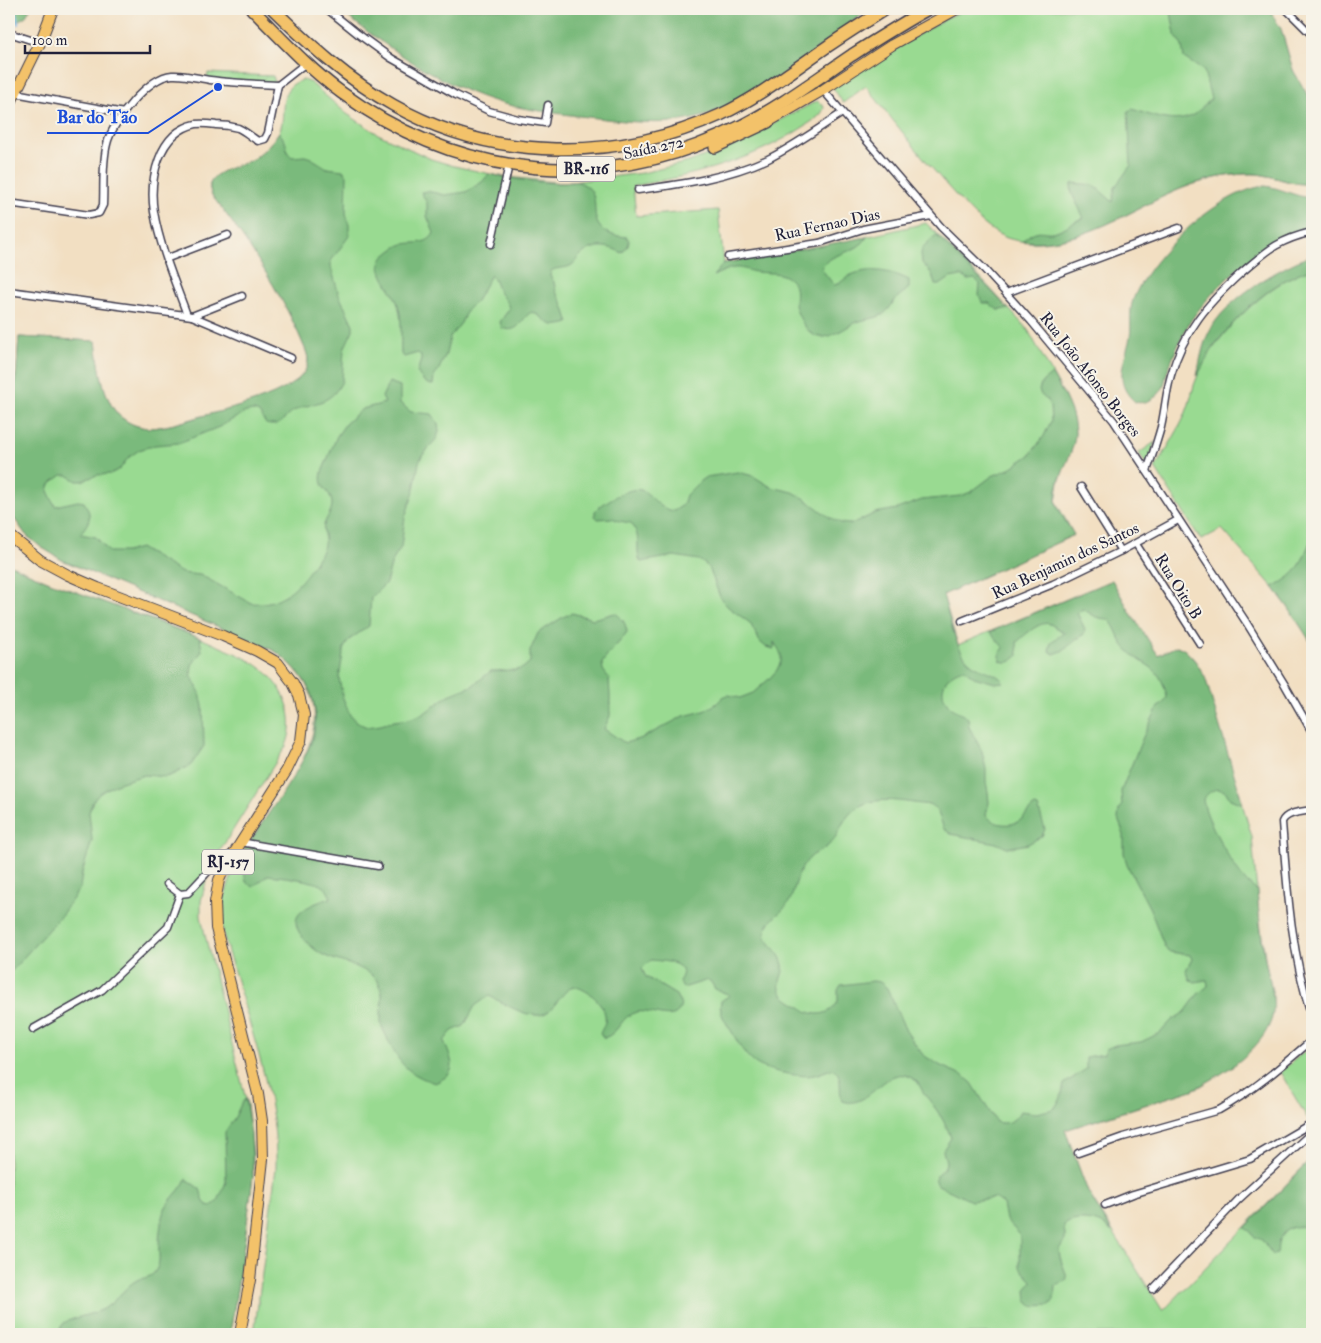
<svg xmlns="http://www.w3.org/2000/svg" width="1321" height="1343" viewBox="0 0 1321 1343" font-family="'IM FELL Double Pica',serif">
	<style>
		.green { fill: #99da91; stroke: #5e7e66 }
		.forest { fill: #7aba7b; stroke: #4e6e5b }
		.lines { fill: none; stroke-linecap: round; stroke-linejoin: round }
		.stream { stroke: #71b2e6; stroke-width: 2.5 }
		.minor-casing { stroke: #413e4f; stroke-width: 9 }
		.primary-casing { stroke: #413e4f; stroke-width: 12 }
		.motorway-casing { stroke: #413e4f; stroke-width: 14 }
		.minor { stroke: #fff; stroke-width: 6 }
		.primary { stroke: #f3c26a; stroke-width: 10 }
		.motorway { stroke: #f3c26a; stroke-width: 11 }
		.labels { text-anchor: middle; stroke-width: 4; stroke-linejoin: round; paint-order: stroke }
		.shield { fill: #f7f3e8; stroke: #62616f; stroke-width: 1 }
		.shield-label { font-size: 15px; font-weight: bold; fill: #22223b }
		.street-label { font-size: 16px; fill: #22223b; stroke: #f7f3e8 }
		.leader { fill: none; stroke: #1d4ed8; stroke-width: 2 }
		.callout-dot { fill: #1d4ed8; stroke: #f7f3e8; stroke-width: 2 }
		.callout-label { font-size: 18px; text-anchor: middle; font-weight: bold; fill: #1d4ed8; stroke: #f7f3e8; stroke-width: 4; stroke-linejoin: round; paint-order: stroke }
	</style>
	<rect width="100%" height="100%" fill="#f7f3e8"/>
	<filter id="ink" filterUnits="userSpaceOnUse"><feTurbulence type="fractalNoise" baseFrequency=".02" numOctaves="2"/><feDisplacementMap in="SourceGraphic" scale="10" xChannelSelector="R" yChannelSelector="G"/><feConvolveMatrix kernelMatrix="1 2 1 2 8 2 1 2 1" color-interpolation-filters="sRGB"/></filter>
	<filter id="wash" filterUnits="userSpaceOnUse"><feTurbulence type="fractalNoise" baseFrequency=".0096" numOctaves="4" result="noise"/><feDisplacementMap in="SourceGraphic" scale="20" xChannelSelector="R" yChannelSelector="G"/><feGaussianBlur stdDeviation="1.12" result="paint"/><feColorMatrix in="noise" values="0 0 0 0 0 0 0 0 0 0 0 0 0 0 0 0 0 1.4 0 .05"/><feComposite in="paint" operator="in"/></filter>
	<g filter="url(#wash)">
		<rect width="100%" height="100%" fill="#f2dfc2"/>
		<g class="green">
			<path d="M968 9H1269L1281 29 1293 70 1312 103V184C1293 186 1276 176 1257 174 1243 173 1221 176 1208 180 1167 190 1132 215 1093 230 1066 240 1035 247 1007 238 983 229 967 207 950 189 921 156 893 121 866 86L843 103 832 86 946 18Z"/>
			<path d="M208 73 273 76 276 85 207 79Z"/>
			<path d="M303 80 311 83 347 114 378 134 431 159 454 166 500 176 563 183 642 173 689 162 723 149 817 101 823 105 824 108C821 117 812 121 805 126 754 160 693 176 633 186L636 216 718 210 724 263 840 243 926 223 988 286 1028 330 1065 397 1072 414 1075 433 1073 443 1059 483 1056 502 1074 535 943 595 958 645 1112 580 1130 612 1158 655 1177 646C1192 652 1202 669 1207 684L1252 837 1259 915 1266 964 1273 998 1272 1016 1265 1032 1251 1050 1233 1066 1201 1086 1192 1090 1065 1130 1088 1192 1163 1311 1312 1158V1334H254L276 1168C278 1107 256 1046 239 988 232 960 216 929 224 900 228 884 234 868 242 854 280 788 364 717 275 651L62 560 41 547 26 535 9 511V404C18 384 17 359 19 337L96 341C99 365 103 407 125 420 132 425 142 428 150 428 169 427 188 420 206 415 230 409 308 392 308 360 308 353 303 345 301 339 280 291 245 237 213 197 199 172 233 170 247 163 253 159 260 154 265 149 271 143 278 136 281 127 286 108 277 87 303 80Z"/>
			<path d="M1312 268V644L1288 607 1273 587 1222 529 1201 540 1155 468C1166 450 1177 433 1185 415 1191 402 1192 387 1198 375 1214 341 1239 314 1269 291 1282 282 1297 272 1312 268Z"/>
			<path d="M1155 442 1147 466 1139 453Z"/>
			<path d="M9 564C73 595 142 613 207 641 229 651 254 659 270 676 288 695 296 721 286 746L221 849 208 874 201 901V916L205 935 247 1104 253 1153V1176L245 1238 230 1334H9Z"/>
			<path d="M1312 1045V1119L1309 1121 1280 1072Z"/>
		</g>
		<g class="forest">
			<path d="M9 9H30L26 16 9 26Z"/>
			<path d="M338 9H871C847 24 825 44 802 62 776 81 746 98 717 111 682 127 642 123 605 119 571 115 537 112 504 104 444 88 386 47 338 9Z"/>
			<path d="M1167 9H1269L1281 29 1293 70 1312 103V184C1293 186 1276 176 1257 174 1243 173 1220 176 1207 180 1144 196 1091 249 1022 241 1042 223 1041 237 1059 230 1067 227 1074 221 1084 218L1072 194 1071 186 1073 183 1094 185 1113 202 1115 187 1131 165 1128 111 1132 109C1151 115 1174 126 1193 115 1200 111 1205 104 1211 99L1204 71 1184 58 1182 46 1175 35 1171 12Z"/>
			<path d="M279 132 285 141 288 153 292 157 305 156 311 158 327 168 343 170 347 175 346 213 349 225V236L331 261V267L339 295 353 325V330L344 349 342 381C331 405 316 401 296 410 283 415 284 429 266 424L259 413 254 411 246 412 219 427 179 443 155 445 139 450 128 458 120 469 110 474 97 475 82 481H77L67 475H62L50 484 48 491 55 506 78 501 84 502C93 517 90 521 80 534L96 537 109 552H126L140 548 182 573 200 575 208 579 251 603C280 606 299 587 313 565 317 559 323 551 324 544 326 538 322 531 324 525 326 518 332 512 332 504 331 488 318 491 322 472L337 436 346 423 362 409 385 403 382 397 389 382 400 386V403L411 412 432 414 438 423 439 432 437 438 422 456 419 462 413 495 405 517 401 547 392 562 386 583 371 598 369 626 349 640 344 648 339 678 343 698 350 715 356 722 367 727 381 725 394 721 409 719 423 714 449 695 472 686 491 671 516 670 523 668 530 662V651L538 633 563 617 572 613 593 619 615 613C622 617 626 624 627 632 620 643 609 652 602 663L603 670 609 678 610 696V716L604 729 625 743 642 738 684 716 704 711 716 704 724 696 729 695 740 698 753 693 769 679 777 670 781 661V654L774 642V649L766 647 760 642 750 623 728 607 720 597 710 570 705 564 699 560 674 556 641 562C634 551 643 537 631 523L619 521 612 518 598 519 595 516V511C602 503 630 486 641 490 655 496 654 507 674 511L683 505 686 495 700 481 706 477 738 472 753 476 771 487 793 492 804 498 829 517 841 523 849 524 855 523 875 513 897 509 922 500 960 496 971 492 992 476 1009 469 1030 455 1044 436 1051 421 1050 406 1048 401 1041 395 1039 390 1042 382 1052 374C1062 392 1074 410 1075 431 1076 455 1054 477 1056 501 1057 512 1069 525 1074 535L943 595C949 614 955 651 971 663 981 671 995 671 1004 682L995 683 974 677 964 669C949 672 937 687 946 701 951 710 960 713 968 718L969 727 982 751 986 769V782L988 792 989 803 986 814C991 825 1010 827 1019 821 1026 817 1028 810 1035 806L1038 807 1045 829 1042 836 1028 844 1007 848 996 843 951 834 944 829 937 810 931 805C904 803 868 791 848 816 840 825 838 837 829 845 825 849 818 851 813 855 798 867 797 882 791 898 785 914 768 915 765 935 769 945 781 953 783 965 785 974 776 982 781 991 784 998 792 1002 799 1006 802 1008 805 1011 809 1012 821 1017 833 1012 838 1001V990L841 985 873 981 880 982 887 988 906 1031 923 1055 941 1066 962 1075 972 1083 996 1122C1007 1125 1015 1121 1020 1111L1036 1113 1054 1109 1061 1098 1064 1084 1086 1069V1057L1104 1054 1106 1049 1115 1045 1141 1042 1160 1033 1172 1020 1185 1012 1198 994 1208 986 1207 980 1195 982 1190 980 1186 970 1192 959 1190 955 1170 952 1165 948 1150 909 1127 865 1124 853V835L1118 819 1119 810 1122 806 1121 791 1143 737 1158 707 1163 704 1167 697C1159 661 1145 670 1125 647 1118 639 1117 628 1109 620L1096 617 1083 609 1077 613 1085 629 1084 634 1062 651 1054 654 1049 651 1051 642 1065 632C1059 631 1055 626 1050 624 1040 620 1024 636 1017 642L1018 656C1012 661 1007 665 1000 660V653L1004 648 990 632 1112 580 1130 612 1158 655 1177 646 1185 650 1196 662 1205 677 1243 804 1230 799 1226 792C1215 786 1210 791 1203 799 1204 816 1233 867 1245 880 1248 884 1253 887 1257 891 1259 915 1261 940 1266 964 1269 980 1275 995 1273 1013 1267 1048 1221 1076 1192 1090L1065 1130 1088 1192 1112 1232C1108 1229 1104 1224 1099 1223 1089 1219 1070 1218 1064 1226 1065 1240 1068 1237 1059 1249 1059 1260 1066 1269 1067 1280L1055 1286 1054 1300 1050 1305 1034 1306 1027 1301 1026 1290 1032 1281 1020 1268V1235L1006 1220 1003 1204 994 1198 971 1201 938 1185C930 1171 944 1174 946 1163 946 1159 943 1154 943 1150L951 1138C946 1122 935 1107 925 1095 922 1091 920 1085 917 1082 888 1055 872 1112 842 1101 838 1090 844 1075 833 1069 826 1070 821 1074 814 1075 802 1078 765 1071 755 1063 745 1056 738 1043 732 1032 726 1023 718 1012 721 1001L730 995 715 989 711 982 708 980 683 988 679 982C680 979 684 974 682 970 679 961 659 961 651 960L642 969 646 977 676 995 681 1005C676 1026 652 1009 637 1012 621 1015 619 1034 604 1038L600 1033C602 1030 604 1025 605 1022 608 1005 588 989 573 986 563 992 559 1000 551 1009 536 1026 505 1003 489 996L475 1006 464 1026 452 1031 444 1041C452 1062 460 1072 435 1083 408 1074 399 1064 387 1038 385 1033 381 1027 381 1021 380 1007 386 992 377 980 365 966 341 963 325 956 313 950 286 927 300 913 308 905 321 901 331 898 328 892 327 888 321 885 311 880 280 876 268 875L253 887 246 882 241 855C255 834 268 814 282 794 293 777 305 759 312 740 324 702 304 672 275 651L62 560 41 547 26 535 9 511V404C18 384 17 359 19 337L96 341C99 365 103 407 125 420 132 425 142 428 150 428 169 427 188 420 206 415 230 409 308 392 308 360 308 353 303 345 301 339 280 291 245 237 213 197 198 171 241 167 255 158 264 151 272 142 279 132Z"/>
			<path d="M489 174C512 179 538 183 562 183 569 183 576 180 581 183 607 194 583 221 608 233 613 236 621 236 627 237L629 241 628 246 622 253C608 245 594 244 581 255 577 258 575 264 570 266 564 269 557 267 551 271L550 276 554 282 556 292 562 302 569 323C546 330 549 319 532 312 521 317 520 335 502 328L500 322 509 309C508 301 502 298 498 290 496 284 495 280 491 275L476 301 467 310 461 323 450 337 446 354 439 369 434 377 433 385C425 385 421 378 417 372L421 360V356L418 353 404 357 401 354C400 337 403 321 398 305 394 291 382 281 380 266 380 261 383 257 387 254 392 250 398 245 404 244 415 242 428 245 434 233L427 216V203L421 192 427 191 445 195 466 192 482 182Z"/>
			<path d="M1265 186C1282 188 1295 197 1312 198V227C1301 230 1290 233 1280 239 1250 254 1200 300 1185 331 1178 345 1172 359 1167 373 1165 379 1165 386 1161 391 1156 399 1143 405 1135 402 1114 383 1123 365 1129 342 1133 328 1128 314 1133 300 1148 257 1219 191 1265 186Z"/>
			<path d="M936 235 1009 309 998 310 989 303H982L979 295 980 284 975 279 968 280 961 276 950 278 940 285H935L932 274 922 263 921 253 923 247Z"/>
			<path d="M867 237C858 254 834 251 822 266L823 271 834 285C840 284 845 278 851 275 870 267 891 271 909 280V288C905 292 901 294 897 298 892 303 889 311 882 315 875 319 865 319 857 322 839 330 820 350 804 325 800 319 796 311 795 304 795 298 797 291 794 285 785 270 771 274 756 272 748 271 743 267 734 268 727 269 720 273 713 276L724 263Z"/>
			<path d="M1312 255V269C1275 278 1237 316 1214 346 1208 355 1203 366 1197 376 1200 361 1202 346 1209 332 1225 299 1279 268 1312 255Z"/>
			<path d="M1312 538V644L1288 607 1273 587C1302 572 1299 565 1312 538Z"/>
			<path d="M9 564 47 581 200 638 202 651 192 665 191 675 200 693 203 706 204 746 191 765 174 774 166 777 145 775 131 779 116 784 100 793 93 801 89 812 92 840 82 873 80 888 63 913 9 974Z"/>
			<path d="M245 1099 251 1134 253 1176 245 1238 230 1334H58C59 1331 61 1326 63 1324 66 1319 96 1314 105 1308 116 1301 127 1285 137 1280 143 1278 149 1278 154 1273 162 1263 158 1255 159 1244 159 1235 161 1225 162 1217 166 1200 179 1194 186 1179L200 1189 204 1202 210 1207 218 1201 226 1182 225 1132 235 1117 241 1104Z"/>
			<path d="M1312 1158C1312 1171 1314 1220 1306 1228 1295 1224 1283 1229 1279 1241 1277 1245 1278 1250 1277 1254L1273 1255 1262 1240 1253 1236 1251 1232 1245 1228Z"/>
		</g>
		<g class="lines">
			<path class="stream" d="M15 9 18 24"/>
		</g>
	</g>
	<g filter="url(#ink)">
		<g class="lines">
			<defs>
				<g id="minor">
					<path d="M327 9 358 34 391 58 456 95 489 111 518 119 545 123 548 105"/>
					<path d="M1286 9 1312 35"/>
					<path d="M9 33 40 43"/>
					<path d="M823 90 941 227 984 269 1031 321 1114 421 1246 622 1285 685 1312 732"/>
					<path d="M15 93 124 113"/>
					<path d="M638 190C683 184 726 178 768 159 794 146 818 129 842 113"/>
					<path d="M9 203 89 215 99 213 103 205C104 186 102 163 107 144 112 122 148 77 172 75 184 74 197 78 210 80 232 83 255 84 278 85"/>
					<path d="M491 244 508 169"/>
					<path d="M728 257 819 243 863 229 931 216"/>
					<path d="M168 258 228 235"/>
					<path d="M9 291 192 316 291 358"/>
					<path d="M1006 293 1179 228"/>
					<path d="M187 315C175 282 160 247 154 212 149 180 158 132 196 124 203 123 209 124 216 125 223 125 231 126 238 128 245 131 251 137 258 141L265 139 268 133 278 85 306 63"/>
					<path d="M192 316 242 296"/>
					<path d="M1147 471C1152 456 1157 442 1161 427 1165 410 1166 392 1171 375 1184 330 1208 303 1241 273 1268 250 1278 240 1312 232"/>
					<path d="M1081 487 1121 551"/>
					<path d="M1136 544 1200 644"/>
					<path d="M962 621 1053 584 1121 551 1178 520"/>
					<path d="M1312 810C1302 812 1286 812 1282 822 1287 888 1291 954 1312 1017"/>
					<path d="M240 842 378 866"/>
					<path d="M167 884 180 894 188 893 217 862 232 854"/>
					<path d="M33 1029 102 990 168 927 180 894"/>
					<path d="M1078 1153 1123 1137 1219 1110C1253 1091 1283 1065 1312 1040"/>
					<path d="M1105 1205 1133 1194 1250 1159 1312 1123"/>
					<path d="M1153 1289 1238 1200 1312 1132"/>
				</g>
				<g id="primary">
					<path d="M9 106 40 43 53 9"/>
					<path d="M768 122 823 90 892 45 957 9"/>
					<path d="M9 535 40 560 68 575 98 588 223 636 257 651 278 663 293 683 299 695 304 715 301 741 287 770 224 869 219 880 215 902 216 928 258 1094 262 1121 263 1159 250 1280 240 1334"/>
				</g>
				<g id="motorway">
					<path d="M252 9C281 38 309 69 342 93 462 180 606 194 739 127 779 107 815 80 852 55 877 39 902 23 928 9"/>
					<path d="M273 9C310 45 348 80 393 105 493 162 617 162 720 115 759 97 793 70 828 46 847 33 866 21 885 9"/>
					<path d="M715 147 768 122"/>
				</g>
			</defs>
			<use href="#minor" class="minor-casing"/>
			<use href="#primary" class="primary-casing"/>
			<use href="#motorway" class="motorway-casing"/>
			<use href="#minor" class="minor"/>
			<use href="#primary" class="primary"/>
			<use href="#motorway" class="motorway"/>
		</g>
	</g>
	<g class="labels">
		<g class="shield">
			<rect x="557" y="156.5" width="58" height="25" rx="4"/>
			<rect x="202" y="849.5" width="52" height="25" rx="4"/>
		</g>
		<g class="shield-label">
			<text x="586" y="174">BR-116</text>
			<text x="228" y="867">RJ-157</text>
		</g>
		<g class="street-label">
			<text transform="translate(653 147) rotate(-12)" y="6">Saída 272</text>
			<text transform="translate(827 224) rotate(-12)" y="6">Rua Fernao Dias</text>
			<text transform="translate(1091 374) rotate(52)" y="6">Rua João Afonso Borges</text>
			<text transform="translate(1065 560) rotate(-25)" y="6">Rua Benjamin dos Santos</text>
			<text transform="translate(1179 586) rotate(58)" y="6">Rua Oito B</text>
		</g>
	</g>
	<path class="leader" d="M218 87L148 133H47"/>
	<circle class="callout-dot" cx="218" cy="87" r="5"/>
	<g class="callout-label">
		<text x="97" y="123">Bar do Tão</text>
	</g>
	<rect width="1321" height="1343" fill="none" stroke="#f7f3e8" stroke-width="30"/>
	<path d="M25 45v8h125v-8" fill="none" stroke="#22223b" stroke-width="2.5"/>
	<text x="32" y="45" font-size="15" fill="#22223b" stroke="#f7f3e8" stroke-width="4" paint-order="stroke">100 m</text>
</svg>
